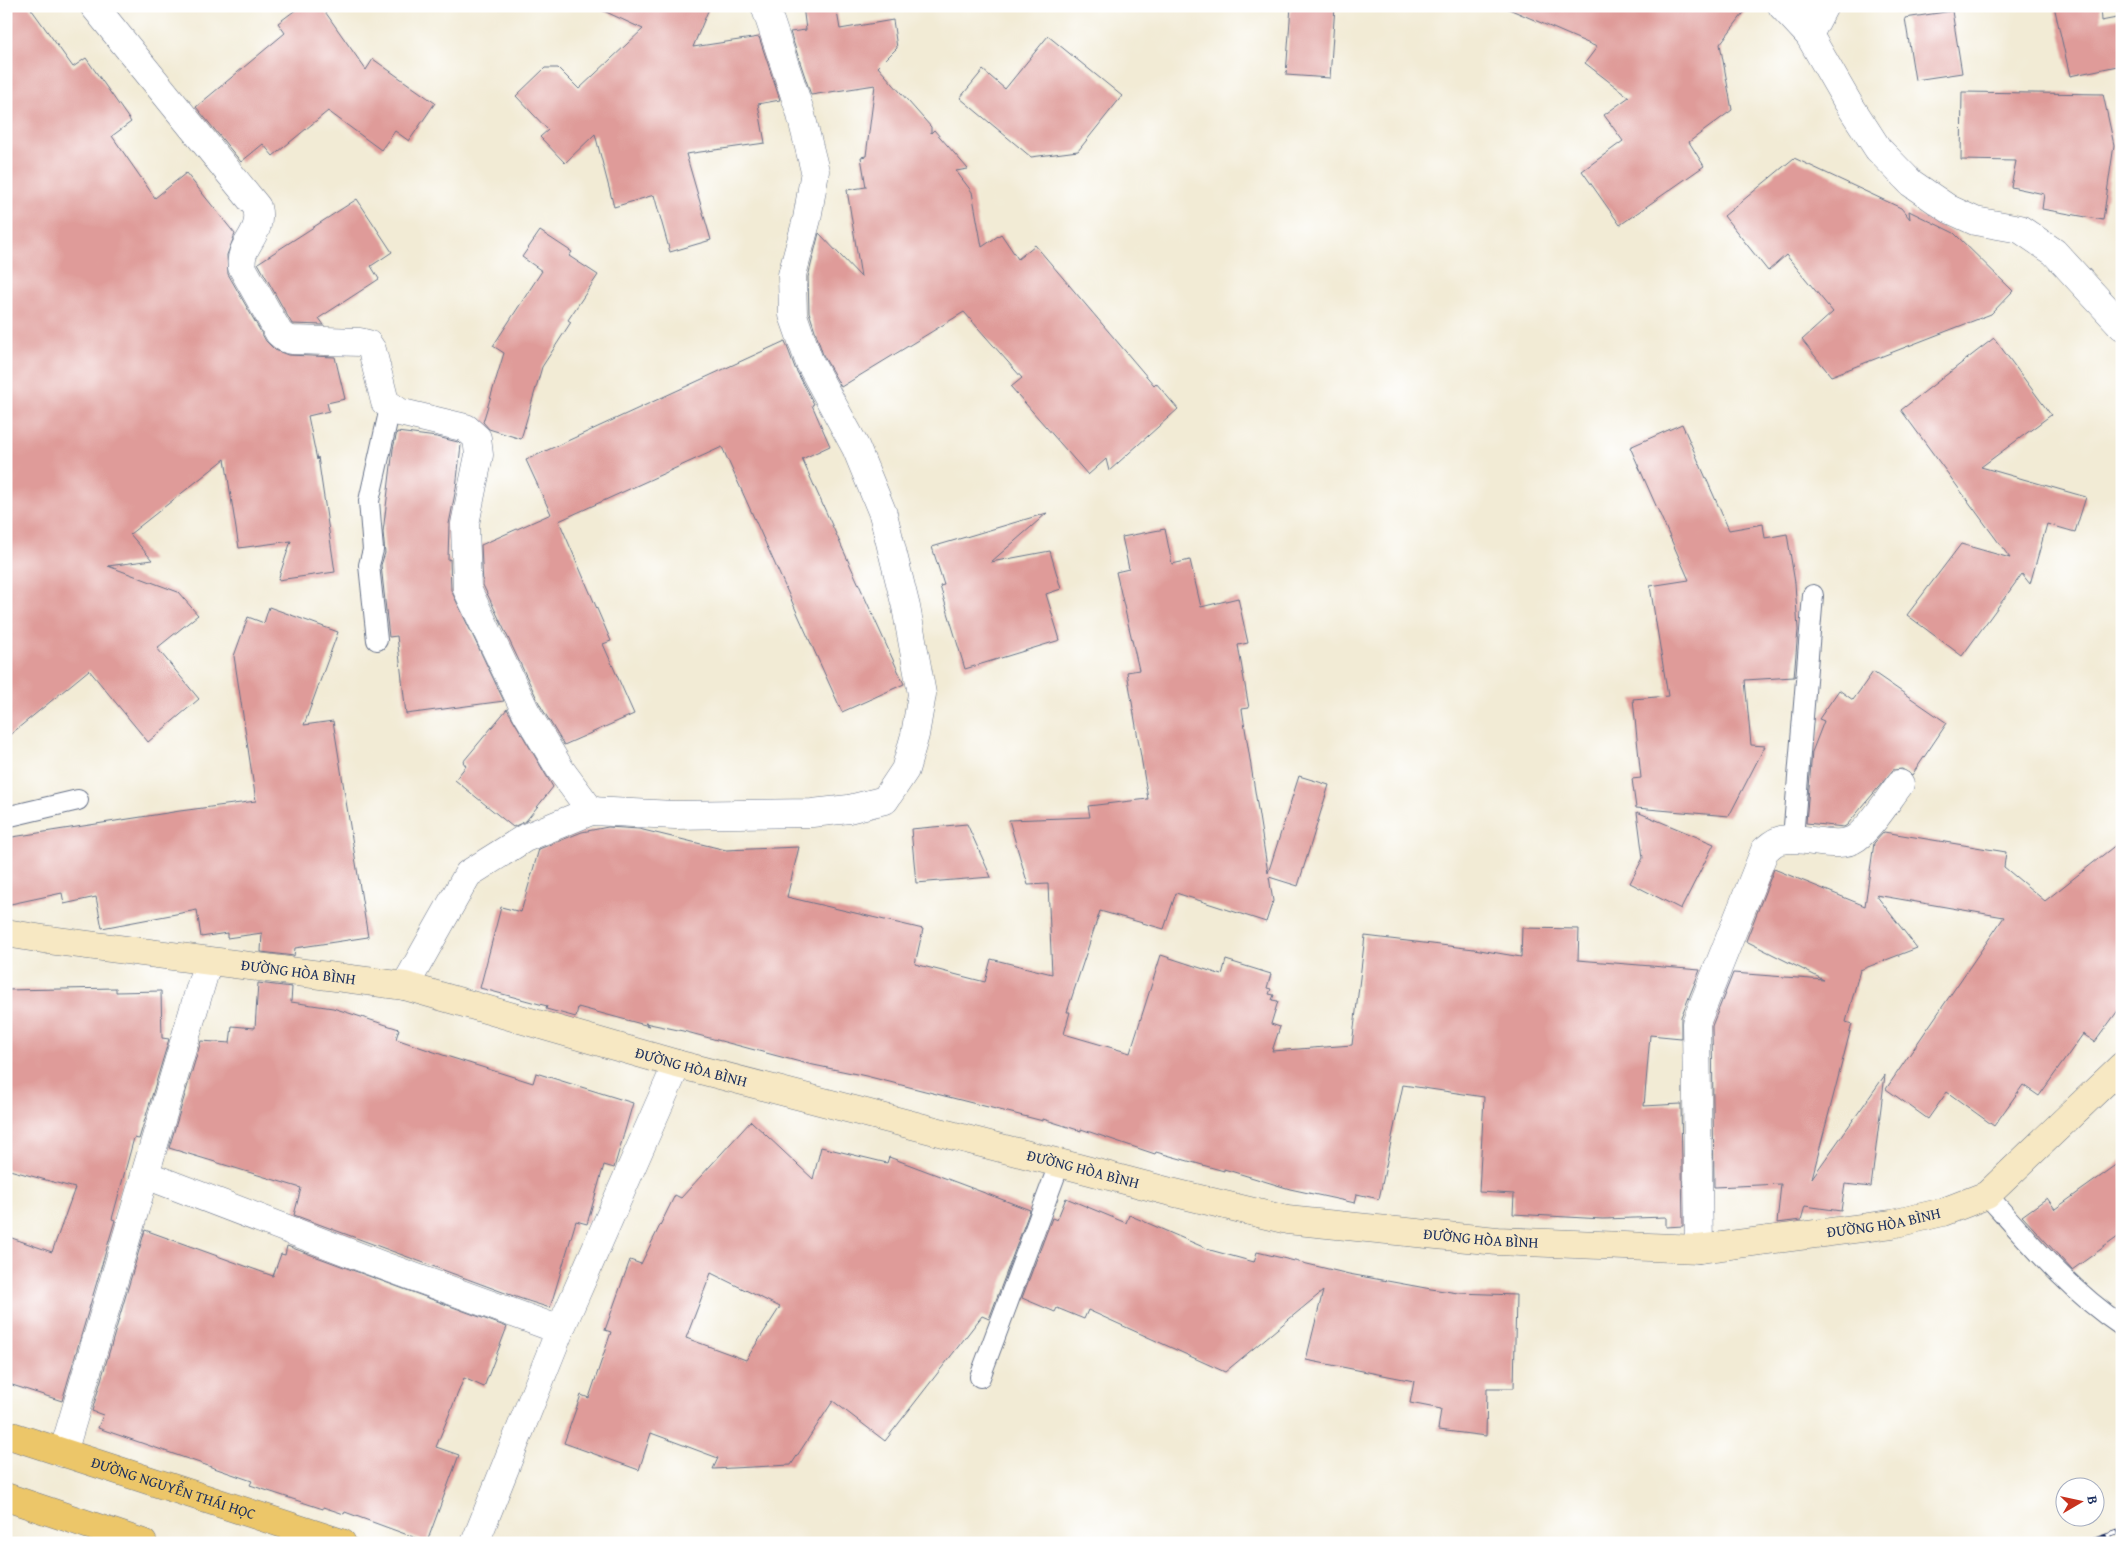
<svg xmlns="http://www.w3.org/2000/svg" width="2128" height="1549" viewBox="0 0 2128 1549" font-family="'Gentium Book Plus',serif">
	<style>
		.building { fill: #df9b99; fill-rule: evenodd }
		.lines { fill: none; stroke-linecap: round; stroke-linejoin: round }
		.lane-casing { stroke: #667188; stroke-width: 22 }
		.street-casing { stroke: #667188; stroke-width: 29 }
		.secondary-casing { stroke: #667188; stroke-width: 29 }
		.primary-casing { stroke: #667188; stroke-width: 29 }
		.lane { stroke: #fff; stroke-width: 20 }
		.street { stroke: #fff; stroke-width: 28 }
		.secondary { stroke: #f7e8c3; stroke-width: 28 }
		.primary { stroke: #ecc669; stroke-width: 28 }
		.rail-casing { stroke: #1b2f5e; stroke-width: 5.5 }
		.rail { stroke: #fff; stroke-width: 4; stroke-dasharray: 11; stroke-linecap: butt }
		.labels { text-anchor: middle; stroke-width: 4; stroke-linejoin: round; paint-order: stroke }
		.street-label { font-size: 15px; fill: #1b2f5e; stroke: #fff }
	</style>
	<rect width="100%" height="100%" fill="#fff"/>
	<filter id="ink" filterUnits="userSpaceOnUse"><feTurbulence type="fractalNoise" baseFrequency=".02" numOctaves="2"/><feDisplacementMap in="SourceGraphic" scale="10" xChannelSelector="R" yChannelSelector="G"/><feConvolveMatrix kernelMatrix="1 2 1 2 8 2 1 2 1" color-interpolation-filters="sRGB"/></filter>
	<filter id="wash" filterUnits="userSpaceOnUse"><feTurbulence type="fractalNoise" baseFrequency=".0096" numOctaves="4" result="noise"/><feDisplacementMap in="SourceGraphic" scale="20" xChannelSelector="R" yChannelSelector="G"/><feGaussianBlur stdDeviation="1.12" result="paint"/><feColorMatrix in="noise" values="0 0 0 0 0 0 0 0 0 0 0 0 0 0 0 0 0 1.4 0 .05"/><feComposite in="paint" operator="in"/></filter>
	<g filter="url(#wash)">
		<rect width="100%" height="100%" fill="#f2ebd5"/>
		<g id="blocks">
			<g class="building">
				<path d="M6 6H29L73 67 86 58 131 122 112 136 155 198 186 173 235 234 227 255 228 274 266 341 275 350 288 355 335 357 345 399 327 403 329 411 308 416 317 460 318 457 335 572 278 580 291 541 239 548 225 459 130 534 152 560 108 566 178 592 198 615 157 648 199 699 148 742 89 670 6 738Z"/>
				<path d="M301 6H321L366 70 373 59 435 103 409 141 395 131 381 150 328 111 273 156 263 144 241 162 196 107 285 33 278 23Z"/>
				<path d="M593 6H710L693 47 759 37 780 100 758 104 765 143 686 154 711 240 670 252 654 195 614 207 595 134 565 163 540 137 548 130 516 96 545 68H558L579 89 643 29Z"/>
				<path d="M803 6H836L840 29 893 20 897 48 878 67 931 127V133L934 130 968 169 956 171 972 192 982 247 1001 234 1018 259 1035 245 1154 385 1156 383 1178 409 1109 471 1106 459 1088 475 1011 387 1022 378 964 312 841 387 823 355 809 312 808 277 819 233 861 277 847 190 866 187 861 157 866 156 875 85 811 95 790 32 806 30Z"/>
				<path d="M1291 6H1335L1330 78 1286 75Z"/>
				<path d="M1502 6H1749L1720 44 1732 110 1689 142 1704 166 1620 225 1582 171 1623 141 1604 115 1629 97 1585 63 1597 47Z"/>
				<path d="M2054 6H2100L2101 21 2122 17V65L2070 76Z"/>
				<path d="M1952 11 1962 73 1915 80 1905 18Z"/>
				<path d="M1048 36 1122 96 1078 151 1031 157 960 98 983 70 1005 89Z"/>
				<path d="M1962 92 2103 94 2114 145 2103 220 2042 209 2044 194 2011 187 2016 161 1961 160Z"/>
				<path d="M1794 158 1901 208 1910 219 1909 211 1954 233 2013 291 1991 314 1831 376 1802 340 1833 312 1786 255 1768 271 1724 216Z"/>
				<path d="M357 199 392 252 371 266 379 279 319 318 324 325 292 324 258 263Z"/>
				<path d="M540 231 572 252 569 256 598 275 568 320 571 322 542 367 521 439 489 429 483 422 504 353 493 346 542 271 522 257Z"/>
				<path d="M1994 338 2051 415 1981 467 2086 497 2075 532 2047 524 2030 584 2022 574 1962 656 1907 615 1961 544 2010 558 1901 410Z"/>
				<path d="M785 341 795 368 814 404 812 405 830 446 802 459 904 684 842 712 722 447 559 521 611 641 603 644 634 714 564 745 540 705 483 585 481 545 551 514 526 460Z"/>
				<path d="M1682 424 1729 530 1763 524 1765 538 1787 534 1795 583 1798 630 1794 677 1745 680 1751 745 1765 746 1729 816 1636 808 1632 779 1641 778 1633 699 1668 696 1650 586 1689 580 1630 447Z"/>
				<path d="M397 432 437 437 458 442 461 445 456 488 449 524 448 560 450 559 451 590 504 701 406 714 397 636 389 637 381 565 385 553 383 532 393 449Z"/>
				<path d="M1047 513 991 562 1050 551 1061 589 1046 594 1060 640 965 669 940 586 944 585 932 547Z"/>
				<path d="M1165 529 1172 564 1190 560 1201 607 1238 598 1248 643 1238 645 1249 708 1242 709 1268 873 1299 776 1329 785 1298 886 1269 877 1273 901 1266 922 1176 893 1164 929 1100 911 1067 1012H1070L1064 1034 1130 1053 1161 955 1222 975 1226 960 1271 974 1267 988 1271 989 1269 994 1274 995 1272 1000 1278 1001 1271 1024 1280 1027 1272 1051 1352 1045 1365 936 1474 949 1521 957 1522 928 1579 929 1578 960 1700 970 1681 1017V1038L1650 1035 1644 1106 1681 1104 1683 1226 1666 1227V1217L1603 1219 1513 1214 1514 1194 1479 1192 1484 1097 1403 1085 1379 1199 1357 1194 1355 1203 1290 1189 1224 1169V1171L1156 1152 1155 1154 1081 1129V1131L1043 1119V1121L866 1076 804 1063 683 1031 645 1023 649 1026 578 1007 576 1017 546 1009 547 1006 480 988 501 907 521 912 539 849 582 832 608 827 639 829 726 850 799 847 787 897 923 929 915 964 985 982 991 959 1052 974 1048 884 1028 885 1009 820 1090 817 1088 806 1148 799 1127 672 1139 670 1116 572 1129 569 1122 537Z"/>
				<path d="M269 607 338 632 304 725 333 721 368 937 295 948 294 956 261 952 262 933 227 938V933L201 937 197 910 102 928 96 897 64 904 62 893 6 905V838L180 811 256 801 234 656 248 617 264 623Z"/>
				<path d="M1873 672 1947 723 1912 775 1902 769 1893 770 1847 825 1844 827 1806 823 1812 752 1824 721 1819 719 1839 690 1853 700Z"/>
				<path d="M507 709 553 787 526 821 513 827 455 780 466 766 463 762Z"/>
				<path d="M1637 812 1714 844 1681 909 1630 883 1643 858Z"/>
				<path d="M967 824 991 877 916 883 911 829Z"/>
				<path d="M1884 832 2006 852 2004 867 2045 901 2122 840V1005L2095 1042 2083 1034 2039 1096 2023 1085 1994 1126 1947 1092 1928 1119 1886 1089 2004 917 1876 895 1917 948 1860 970 1846 1022 1852 1024 1812 1178 1885 1075 1871 1187 1845 1184 1841 1211 1805 1206 1801 1220 1777 1223 1781 1184 1714 1187 1712 1026 1733 973 1824 980 1746 941 1774 869 1865 906 1874 843Z"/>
				<path d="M258 983 292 987 291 1002 333 1008 399 1029 396 1039 443 1055 533 1083 536 1073 633 1103 614 1168 604 1165 587 1224 576 1221 550 1308 519 1298 294 1215 301 1188 169 1148 201 1041 230 1043 232 1026 255 1028Z"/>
				<path d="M116 988V992L161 991 162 1038 169 1039 139 1139 134 1138 112 1219 115 1220 62 1401 6 1383V1236L52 1252 75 1188 6 1169V990Z"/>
				<path d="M751 1121 813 1179 821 1147 887 1163 889 1157 1030 1210 989 1319 982 1316 885 1441 833 1401 791 1465 713 1469 718 1458 651 1433 639 1470 564 1443 581 1395 589 1398 611 1332 605 1330 630 1260 641 1264 675 1195 681 1198ZM711 1273 780 1307 746 1360 686 1338Z"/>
				<path d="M2122 1161V1234L2072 1270 2022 1216 2047 1198 2055 1209Z"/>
				<path d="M1066 1198 1126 1223 1129 1215 1210 1250 1254 1262 1257 1252 1349 1274 1431 1289 1458 1293 1516 1295 1514 1388H1487L1486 1436 1438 1430 1441 1409 1410 1403 1414 1381 1306 1360 1323 1291 1225 1372 1088 1310 1084 1319 1057 1308 1055 1312 1022 1298 1052 1218 1057 1220Z"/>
				<path d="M145 1230 273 1276 281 1254 285 1255 287 1246 507 1327 484 1387 464 1378 436 1447 459 1455 427 1542 345 1512 344 1514 323 1507V1509L250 1485 252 1481 98 1428 103 1415 92 1411Z"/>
			</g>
		</g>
	</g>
	<g filter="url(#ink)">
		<use href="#blocks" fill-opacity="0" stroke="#667188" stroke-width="1"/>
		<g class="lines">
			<defs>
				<g id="lane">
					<path d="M377 640 369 565 373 550 369 501 390 408"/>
					<path d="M6 817 78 800"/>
					<path d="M1793 838 1813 595"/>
					<path d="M1987 1195C2029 1242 2070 1291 2122 1326"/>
					<path d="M980 1377 1060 1162"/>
				</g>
				<g id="street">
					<path d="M94 6 257 207C264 235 238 244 242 267L279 333 285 338 292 340 360 342 368 344 372 350 385 402 399 412 466 428 477 438 479 455 465 524 467 589 526 712 560 769 591 811"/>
					<path d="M1782 6 1809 35 1847 101 1878 149 1911 183 1949 209 1975 221 2020 229 2054 252 2122 326"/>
					<path d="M1809 35 1824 6"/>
					<path d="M405 986 468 874 525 838 591 811 675 815 812 813 849 809 885 800 905 770 915 735 922 694 906 607 883 514 856 448 809 361 793 315 792 275 807 219 815 171 800 111 765 6"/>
					<path d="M146 1175 384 1266 560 1330"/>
					<path d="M1699 1249 1696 1023 1765 850C1770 846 1775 841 1781 840 1803 835 1838 851 1856 838 1872 826 1887 801 1900 784"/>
					<path d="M63 1453 208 961"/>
					<path d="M475 1543 560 1330 677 1064"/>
				</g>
				<g id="secondary">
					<path id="s1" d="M6 933 49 940 405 986 677 1064 1167 1191 1287 1220 1497 1241 1699 1249 1892 1224 1943 1212 1987 1195 2122 1066"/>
				</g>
				<g id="primary">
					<path id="s2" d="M6 1434 342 1543"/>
					<path d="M6 1497 143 1543"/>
				</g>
			</defs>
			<use href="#lane" class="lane-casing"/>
			<use href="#street" class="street-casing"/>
			<use href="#secondary" class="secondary-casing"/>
			<use href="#primary" class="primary-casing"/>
			<use href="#lane" class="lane"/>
			<use href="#street" class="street"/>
			<use href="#secondary" class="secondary"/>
			<use href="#primary" class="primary"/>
			<defs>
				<path id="rail" d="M2086 1543 2122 1531"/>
			</defs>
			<use href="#rail" class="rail-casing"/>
			<use href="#rail" class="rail"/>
		</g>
	</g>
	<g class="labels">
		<g class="street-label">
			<text dy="5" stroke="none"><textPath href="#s1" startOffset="295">ĐƯỜNG HÒA BÌNH</textPath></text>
			<text dy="5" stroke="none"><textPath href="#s1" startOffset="700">ĐƯỜNG HÒA BÌNH</textPath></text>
			<text dy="5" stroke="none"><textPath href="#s1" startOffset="1105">ĐƯỜNG HÒA BÌNH</textPath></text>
			<text dy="5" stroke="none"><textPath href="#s1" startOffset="1915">ĐƯỜNG HÒA BÌNH</textPath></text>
			<text dy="5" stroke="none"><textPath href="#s1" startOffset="1510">ĐƯỜNG HÒA BÌNH</textPath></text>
			<text dy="5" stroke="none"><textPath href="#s2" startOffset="176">ĐƯỜNG NGUYỄN THÁI HỌC</textPath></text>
		</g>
	</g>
	<rect width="2128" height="1549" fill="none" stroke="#fff" stroke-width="25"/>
	<g transform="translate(2080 1502) rotate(81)"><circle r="24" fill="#ffffff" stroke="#a4acbf"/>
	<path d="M0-4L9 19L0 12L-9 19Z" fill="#c8321e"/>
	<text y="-8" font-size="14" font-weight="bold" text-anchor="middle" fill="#1b2f5e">B</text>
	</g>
</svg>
